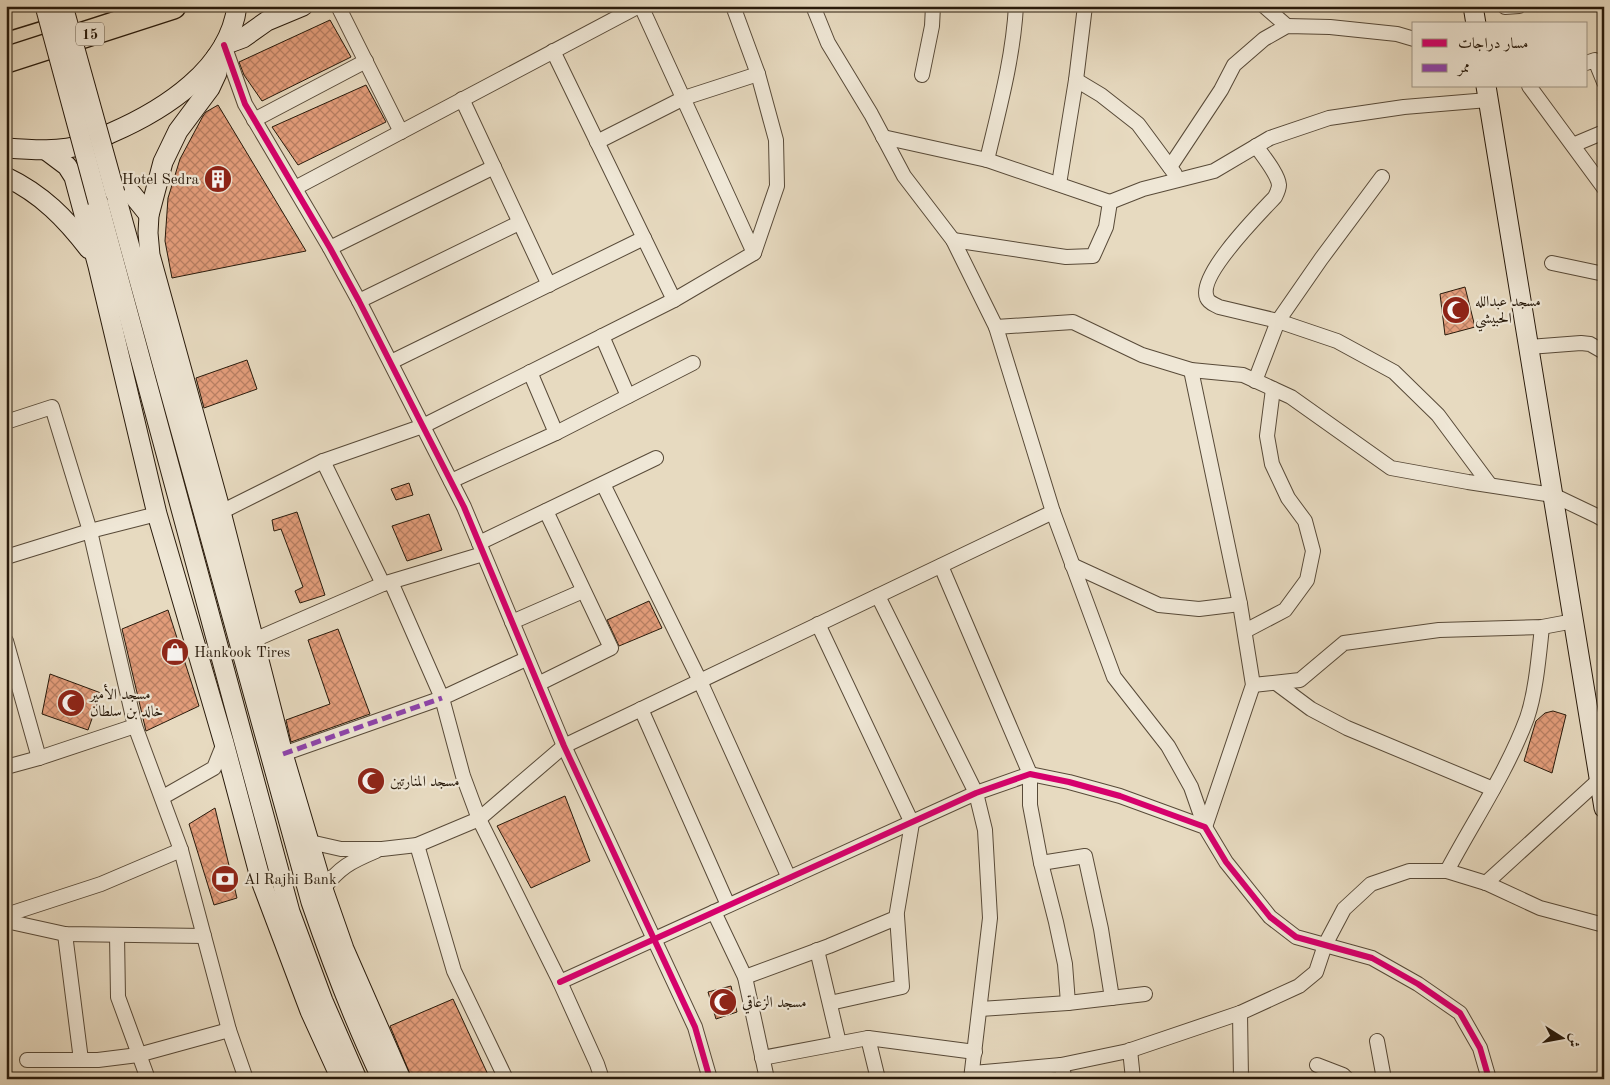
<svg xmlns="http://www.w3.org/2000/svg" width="1610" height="1085" viewBox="0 0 1610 1085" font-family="'Old Standard TT',Amiri,serif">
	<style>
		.building { fill: url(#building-cross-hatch); stroke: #281a0b }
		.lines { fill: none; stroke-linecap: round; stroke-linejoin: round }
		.street-casing { stroke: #584a38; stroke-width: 16 }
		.secondary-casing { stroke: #281a0b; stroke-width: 21 }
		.highway-casing { stroke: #281a0b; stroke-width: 28 }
		.street { stroke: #efe7d6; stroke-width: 14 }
		.secondary { stroke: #efe7d6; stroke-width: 19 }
		.highway { stroke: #e7dac0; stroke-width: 25 }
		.secondary-bridge-casing { stroke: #281a0b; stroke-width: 21; stroke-linecap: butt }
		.secondary-bridge { stroke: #efe7d6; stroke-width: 19 }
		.quiet { stroke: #8e44ad; stroke-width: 5; stroke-dasharray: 10 5; stroke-linecap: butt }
		.cycleway-casing { stroke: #efe7d6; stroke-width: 9 }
		.cycleway { stroke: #d6006c; stroke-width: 6 }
		.labels { text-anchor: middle; stroke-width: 4.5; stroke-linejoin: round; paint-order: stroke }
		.shield { fill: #efe7d6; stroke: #645848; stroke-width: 1 }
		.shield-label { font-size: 14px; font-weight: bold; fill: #281a0b }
		.poi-label { font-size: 15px; fill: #281a0b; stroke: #efe7d6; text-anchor: start }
	</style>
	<defs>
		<pattern id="building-cross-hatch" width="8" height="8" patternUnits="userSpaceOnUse" patternTransform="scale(1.25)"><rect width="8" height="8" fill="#e49e7c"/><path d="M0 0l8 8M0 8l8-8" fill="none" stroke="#b98064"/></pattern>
	</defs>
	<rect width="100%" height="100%" fill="#e7dac0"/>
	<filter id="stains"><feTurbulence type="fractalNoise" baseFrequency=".004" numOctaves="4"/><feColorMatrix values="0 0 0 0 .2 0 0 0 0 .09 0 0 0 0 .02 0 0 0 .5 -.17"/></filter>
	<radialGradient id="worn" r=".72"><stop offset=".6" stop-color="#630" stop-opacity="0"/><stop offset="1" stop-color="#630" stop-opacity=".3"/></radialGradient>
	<g class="building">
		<path d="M330 20 351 57 262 101 244 75 239 62Z"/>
		<path d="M366 85 386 122 298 165 272 127Z"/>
		<path d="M218 105 306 251 172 278 165 241 168 198 180 159 203 116 206 112Z"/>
		<path d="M1465 287 1475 327 1445 335 1440 294Z"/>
		<path d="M247 360 257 389 204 408 196 378Z"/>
		<path d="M409 483 413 495 396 500 391 489Z"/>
		<path d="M297 512 325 595 300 603 295 591 303 587 281 529 274 531 272 520Z"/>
		<path d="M429 514 442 550 407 561 392 526Z"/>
		<path d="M649 601 662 628 619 646 607 620Z"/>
		<path d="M168 610 199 706 146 731 122 629Z"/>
		<path d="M338 629 370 714 291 742 286 720 330 704 308 640Z"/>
		<path d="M50 674 101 693 88 730 42 714Z"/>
		<path d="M1553 711 1566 715 1552 773 1524 761 1536 721 1545 713Z"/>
		<path d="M565 796 590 861 531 888 497 826Z"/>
		<path d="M215 808 237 898 214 905 189 824Z"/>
		<path d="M731 986 737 1012 716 1019 708 992Z"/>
		<path d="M453 999 490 1079H412L390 1026Z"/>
	</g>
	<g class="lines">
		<defs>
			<g id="street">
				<path d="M338 6 401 132"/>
				<path d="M733 6 758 74 776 140 777 186 754 253"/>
				<path d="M813 6 828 43 871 114 904 176 953 240 996 327 1053 512 1114 677 1168 746 1191 787 1205 827"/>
				<path d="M1264 6 1287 26"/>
				<path d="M1505 7 1519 6"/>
				<path d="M224 45 245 104 330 248 359 301 464 507 564 746 695 1027 710 1079"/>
				<path d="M553 51 674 300"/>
				<path d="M1586 63 1595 60 1604 82"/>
				<path d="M922 75 932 26 933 6"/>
				<path d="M1076 80 1101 95 1138 124 1175 174"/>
				<path d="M1529 86 1604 188"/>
				<path d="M462 99 549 285"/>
				<path d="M254 120 366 61"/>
				<path d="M883 137 987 160 1110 202 1106 227 1093 256 1066 257 953 240"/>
				<path d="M597 142 684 98 758 74"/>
				<path d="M1573 145 1604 132"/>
				<path d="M1256 146C1263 156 1278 174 1279 185 1279 189 1277 193 1275 197 1260 213 1197 276 1207 298 1209 303 1214 304 1219 307L1278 321 1337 341 1394 372 1438 415 1490 485"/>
				<path d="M987 160C999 109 1013 59 1016 6"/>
				<path d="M1170 167 1221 90 1234 65 1264 39 1287 26 1330 27 1397 34 1414 39"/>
				<path d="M1059 184 1076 80 1085 6"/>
				<path d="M295 188 639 6"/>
				<path d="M1110 202 1143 189 1214 171 1270 138 1329 118 1404 107 1488 100"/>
				<path d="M330 248 494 167"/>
				<path d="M1552 263 1604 274"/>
				<path d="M359 301 519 223"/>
				<path d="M996 327 1073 322 1142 355 1191 370 1243 375 1291 397 1391 468 1468 482 1553 495 1597 516 1604 520"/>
				<path d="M602 336 628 396"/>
				<path d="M1529 347 1581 343 1590 344 1604 352"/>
				<path d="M391 362 644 238"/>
				<path d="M1191 370 1240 604 1253 685 1205 827"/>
				<path d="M1255 381 1278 321 1321 259 1382 177"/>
				<path d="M6 422 52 407 90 531 135 726 181 850 229 1030 246 1079"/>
				<path d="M556 433 693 363"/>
				<path d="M323 461 383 584"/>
				<path d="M451 481 556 433 530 372"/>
				<path d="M603 484 700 681 789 878"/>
				<path d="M221 512 323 461 423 426 674 300 754 253 641 6"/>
				<path d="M479 543 656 458"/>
				<path d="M6 557 90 531 157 514"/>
				<path d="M1072 565 1159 605 1199 609 1240 604"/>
				<path d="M941 566 1030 774V805L1041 863 1056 922 1065 964 1068 1003"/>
				<path d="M878 596 976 793 985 830 990 918 971 1079"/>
				<path d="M512 622 583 591"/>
				<path d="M1245 631 1285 610 1307 580 1313 551 1305 521 1288 498 1272 464 1267 436 1273 389"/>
				<path d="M254 640 383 584 483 554"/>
				<path d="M6 641 39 758"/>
				<path d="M526 659 442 698 463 776 479 819 560 982 597 1064 602 1079"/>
				<path d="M1276 683 1311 709 1347 728 1493 789"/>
				<path d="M538 684 611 648 546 511"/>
				<path d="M1253 685 1300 680 1344 643 1439 630 1542 627 1574 621"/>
				<path d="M641 709 728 905"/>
				<path d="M283 754 442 698 391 582"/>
				<path d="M6 767 39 758 135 726"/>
				<path d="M163 797 214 768 224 743"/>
				<path d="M310 842 341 849H382L417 845 479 819 564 746 1053 512"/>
				<path d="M417 845 454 971 506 1079"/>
				<path d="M1041 863 1085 856 1101 929 1112 998"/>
				<path d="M1447 871C1474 820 1507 772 1527 718 1536 692 1539 654 1542 627"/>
				<path d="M1486 883 1599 780 1604 781"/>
				<path d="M323 889C340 867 350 862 376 851"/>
				<path d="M714 912 745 977 767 1079"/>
				<path d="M6 915 101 884 181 850"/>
				<path d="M6 921 65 934 204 936"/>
				<path d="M65 934 81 1060"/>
				<path d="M117 935 118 997 148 1079"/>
				<path d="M817 950 839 1043"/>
				<path d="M745 977 829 946 896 918 912 823 818 624"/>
				<path d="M560 982 976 793 1030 774 1069 782 1120 796 1205 827 1226 862 1270 917 1296 937 1372 958 1418 984 1460 1013 1480 1048 1489 1079"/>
				<path d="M830 1003 902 987 897 916"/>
				<path d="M980 1009 1068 1003 1145 994"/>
				<path d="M1240 1013 1241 1079"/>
				<path d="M868 1038 878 1079"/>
				<path d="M1377 1041 1384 1079"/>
				<path d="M1130 1050 1133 1079"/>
				<path d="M762 1058 868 1038 975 1052"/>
				<path d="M27 1060H98L138 1055 229 1030"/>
				<path d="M1061 1065 1065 1079"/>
				<path d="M1317 1065 1343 1075 1347 1079"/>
				<path d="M973 1073 1061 1065 1128 1051 1240 1013 1299 986 1316 972 1325 945 1344 909 1371 884 1409 871H1447L1486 883 1540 908 1604 925"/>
			</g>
			<g id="secondary">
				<path d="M1473 6 1476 24"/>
				<path d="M224 45 243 38 267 21 303 6"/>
				<path d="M216 57 217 73 210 88 178 131 163 162 149 215 148 233 150 255 221 512 283 754 323 889 344 949 401 1079"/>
				<path d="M1486 86 1604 808"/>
				<path d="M6 148C33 150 60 152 86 144 94 142 103 137 111 133 164 110 229 69 237 6"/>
				<path d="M47 151 67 166 74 177 98 266 157 514 224 743 261 881 310 1011 341 1079"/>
				<path d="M6 177C42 194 66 219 89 249"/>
				<path d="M105 189 121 187 132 194 149 215"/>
				<path d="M115 193 311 902C332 963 354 1021 382 1079"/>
				<path d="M98 202 290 912 323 1001 357 1079"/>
			</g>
			<g id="highway">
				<path d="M6 18 45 6"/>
				<path d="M6 60 173 6"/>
			</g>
		</defs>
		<use href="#street" class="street-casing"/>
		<use href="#secondary" class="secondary-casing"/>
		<use href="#highway" class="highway-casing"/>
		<use href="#street" class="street"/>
		<use href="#secondary" class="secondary"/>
		<use href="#highway" class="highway"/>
		<defs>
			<g id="secondary-bridge">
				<path d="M45 6 98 202"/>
				<path d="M63 6 115 193"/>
			</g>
		</defs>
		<use href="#secondary-bridge" class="secondary-bridge-casing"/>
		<use href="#secondary-bridge" class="secondary-bridge"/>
		<path class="quiet" d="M283 754 442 698"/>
		<defs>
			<g id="cycleway">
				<path d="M224 45 245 104 330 248 359 301 464 507 564 746 695 1027 710 1079"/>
				<path d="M560 982 976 793 1030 774 1069 782 1120 796 1205 827 1226 862 1270 917 1296 937 1372 958 1418 984 1460 1013 1480 1048 1489 1079"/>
			</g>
		</defs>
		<use href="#cycleway" class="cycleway-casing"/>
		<use href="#cycleway" class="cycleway"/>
	</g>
	<defs>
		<symbol id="building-disc" viewBox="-11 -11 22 22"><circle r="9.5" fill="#8f2418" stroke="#efe7d6"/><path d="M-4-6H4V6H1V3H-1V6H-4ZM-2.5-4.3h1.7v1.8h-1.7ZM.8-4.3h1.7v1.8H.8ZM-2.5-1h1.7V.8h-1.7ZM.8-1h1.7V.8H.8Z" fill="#fff"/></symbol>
		<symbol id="mosque-disc" viewBox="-11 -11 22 22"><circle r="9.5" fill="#8f2418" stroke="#efe7d6"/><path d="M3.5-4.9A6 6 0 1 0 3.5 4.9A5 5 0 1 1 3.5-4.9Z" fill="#fff"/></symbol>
		<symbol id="shop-disc" viewBox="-11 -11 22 22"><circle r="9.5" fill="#8f2418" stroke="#efe7d6"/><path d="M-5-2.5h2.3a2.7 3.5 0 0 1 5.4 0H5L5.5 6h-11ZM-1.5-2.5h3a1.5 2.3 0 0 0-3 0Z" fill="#fff"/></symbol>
		<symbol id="bank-disc" viewBox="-11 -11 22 22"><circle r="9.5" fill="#8f2418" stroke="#efe7d6"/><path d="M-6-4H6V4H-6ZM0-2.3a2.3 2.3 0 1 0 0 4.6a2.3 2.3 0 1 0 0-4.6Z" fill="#fff"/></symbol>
	</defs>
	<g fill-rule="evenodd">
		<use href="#building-disc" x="202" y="163" width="32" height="32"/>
		<use href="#mosque-disc" x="1440" y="294" width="32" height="32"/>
		<use href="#shop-disc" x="159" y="636" width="32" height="32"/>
		<use href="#mosque-disc" x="55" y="687" width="32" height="32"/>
		<use href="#mosque-disc" x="355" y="765" width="32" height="32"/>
		<use href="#bank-disc" x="209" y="863" width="32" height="32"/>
		<use href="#mosque-disc" x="707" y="986" width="32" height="32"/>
	</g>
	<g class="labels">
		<rect class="shield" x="76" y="22.5" width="28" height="23" rx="4"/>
		<g class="shield-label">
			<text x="90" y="39">15</text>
		</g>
		<g class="poi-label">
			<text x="199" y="184" text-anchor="end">Hotel Sedra</text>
			<text x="1475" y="306">مسجد عبدالله<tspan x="1475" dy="17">الحبيشي</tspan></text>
			<text x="194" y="657">Hankook Tires</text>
			<text x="90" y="699">مسجد الأمير<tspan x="90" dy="17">خالد بن سلطان</tspan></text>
			<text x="390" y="786">مسجد المنارتين</text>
			<text x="244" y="884">Al Rajhi Bank</text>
			<text x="742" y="1007">مسجد الزعاقي</text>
		</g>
	</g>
	<rect width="1610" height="1085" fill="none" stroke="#e7dac0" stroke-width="25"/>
	<rect x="8" y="8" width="1595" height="1070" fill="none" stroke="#281a0b" stroke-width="2.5"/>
	<rect x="12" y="12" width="1585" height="1060" fill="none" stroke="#281a0b"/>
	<rect x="1412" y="22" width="175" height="65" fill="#efe7d6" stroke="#9f9585"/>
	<rect x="1422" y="39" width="25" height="8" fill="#d6006c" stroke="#9f9585"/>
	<text x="1458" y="48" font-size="15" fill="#281a0b">مسار دراجات</text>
	<rect x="1422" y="64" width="25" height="8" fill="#8e44ad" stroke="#9f9585"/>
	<text x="1458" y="72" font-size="15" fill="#281a0b">ممر</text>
	<g transform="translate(1562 1038) rotate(101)" stroke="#efe7d6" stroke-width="4" paint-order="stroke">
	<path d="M0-4L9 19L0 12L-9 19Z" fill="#281a0b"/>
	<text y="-8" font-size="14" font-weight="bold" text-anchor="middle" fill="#281a0b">ش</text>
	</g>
	<rect width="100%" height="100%" filter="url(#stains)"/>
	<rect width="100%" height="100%" fill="url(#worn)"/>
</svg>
